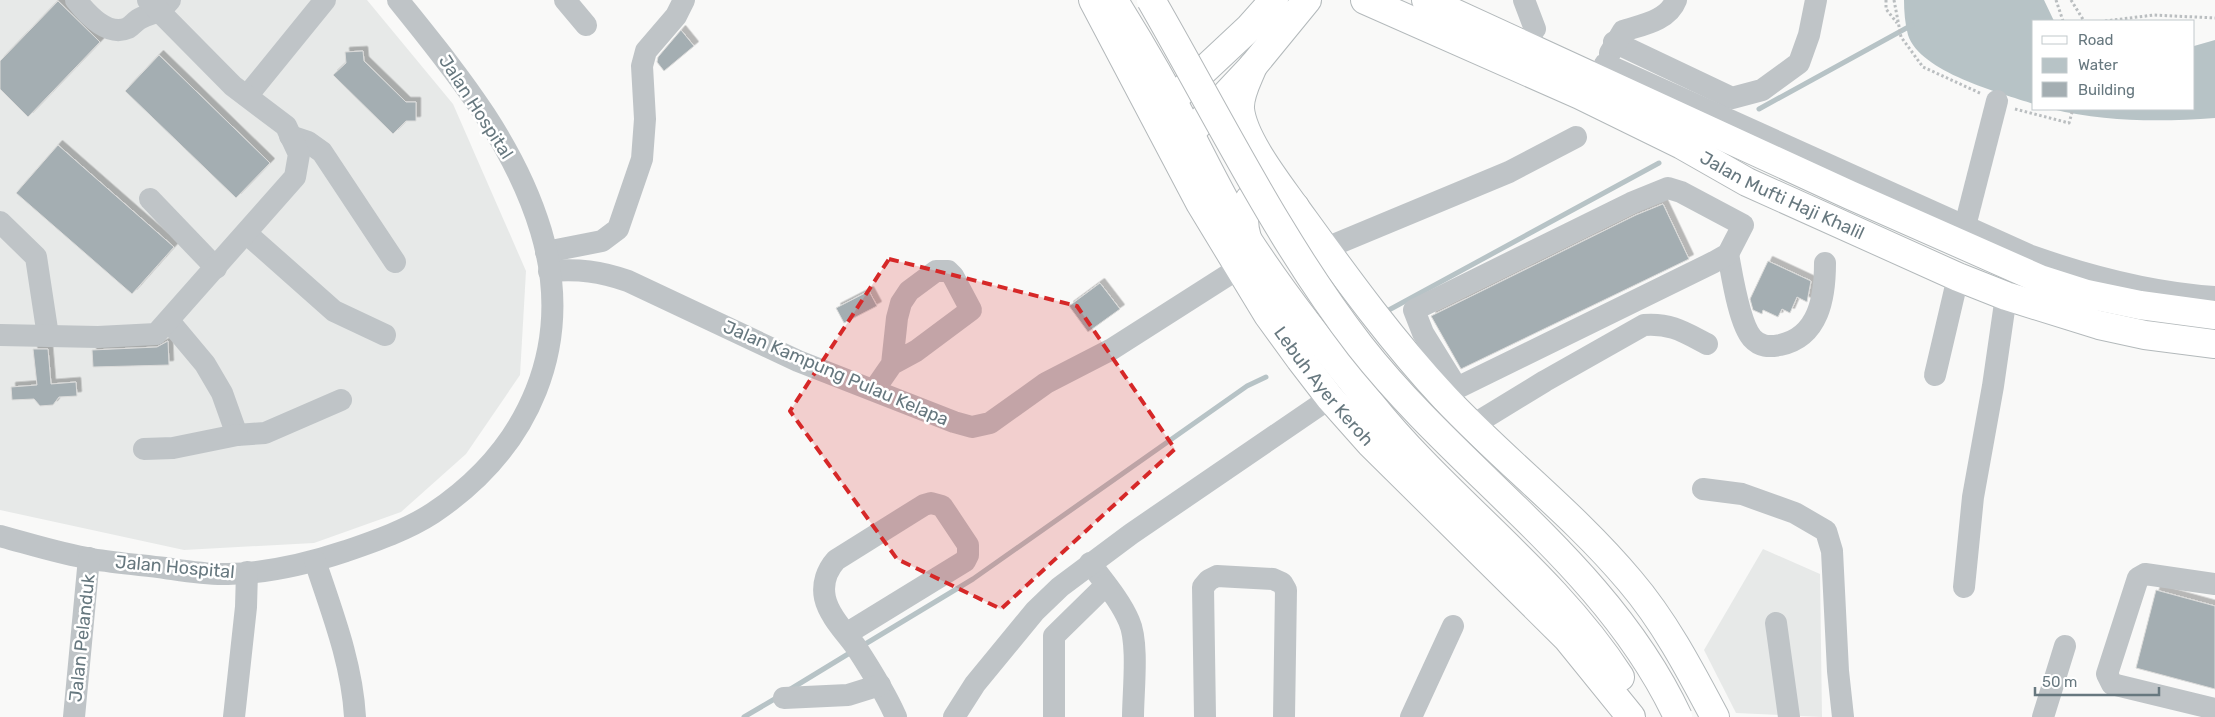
<svg xmlns="http://www.w3.org/2000/svg" width="2215" height="717" viewBox="0 0 2215 717" font-family="Rubik,sans-serif">
	<style>
		.built { fill: #e7e9e8 }
		.water { fill: #b7c3c6 }
		.lines { fill: none; stroke-linecap: round; stroke-linejoin: round }
		.stream { stroke: #b7c3c6; stroke-width: 5 }
		.building { fill: #a4aeb2; stroke: #dbdbda; filter: url(#shadow) }
		.major-casing { stroke: #b3b9bb; stroke-width: 30 }
		.highway-casing { stroke: #b3b8ba; stroke-width: 30 }
		.path { stroke: #babec0; stroke-width: 3; stroke-dasharray: 2.5 2.5; stroke-linecap: butt }
		.minor { stroke: #bfc4c7; stroke-width: 22 }
		.major { stroke: #fff; stroke-width: 28 }
		.highway { stroke: #fff; stroke-width: 28 }
		.highway-bridge-casing { stroke: #b3b8ba; stroke-width: 30; stroke-linecap: butt }
		.highway-bridge { stroke: #fff; stroke-width: 28 }
		.marked { fill: #d62828; fill-opacity: 0.2; stroke: #d62828; stroke-width: 4; stroke-dasharray: 10 6; stroke-linejoin: round }
		.labels { text-anchor: middle; stroke-width: 5; stroke-linejoin: round; paint-order: stroke }
		.street-label { font-size: 18px; fill: #67787f; stroke: #fff }
	</style>
	<defs>
		<filter id="shadow"><feDropShadow dx="4.5" dy="-4.5" stdDeviation="0" flood-color="#0004"/></filter>
	</defs>
	<rect width="100%" height="100%" fill="#f9f9f8"/>
	<g class="built">
		<path d="M0 0H367L453 104 526 271 520 375 466 454 401 512 314 543 184 550 0 510Z"/>
		<path d="M1763 549 1820 574 1822 717 1736 713 1704 650Z"/>
	</g>
	<g class="water">
		<path d="M1904 0H2044L2054 21H2034V104C2000 93 1920 72 1908 35 1905 24 1904 11 1904 0Z"/>
		<path d="M2215 40V118C2161 122 2105 122 2052 109H2194V46Z"/>
	</g>
	<g class="lines">
		<g class="stream">
			<path d="M1759 109 1912 25"/>
			<path d="M1387 311 1659 163"/>
			<path d="M862 646 973 579 1247 386 1266 377"/>
			<path d="M789 690 853 651"/>
			<path d="M744 717 778 697"/>
		</g>
	</g>
	<g class="building">
		<path d="M58 1 100 42 28 117 0 89V61Z"/>
		<path d="M681 30 694 46 664 71 657 62 658 57Z"/>
		<path d="M363 51 364 61 406 102H416V121H406L393 134 333 75 346 63 345 52Z"/>
		<path d="M159 55 270 163 236 198 125 91Z"/>
		<path d="M58 145 174 247 132 294 16 193Z"/>
		<path d="M1663 204 1689 259 1461 369 1431 316 1636 215Z"/>
		<path d="M1768 261 1811 281 1807 302 1797 297 1790 313 1782 309 1778 317 1763 310 1762 314 1753 310 1750 299Z"/>
		<path d="M1100 283 1120 309 1088 332 1069 306Z"/>
		<path d="M869 291 877 306 844 323 836 308Z"/>
		<path d="M168 341 169 365 93 367 92 350 157 347Z"/>
		<path d="M33 349H48L51 384 76 382 77 396 59 397 53 405 40 406 34 399 12 400 11 387 37 385Z"/>
		<path d="M2156 590 2215 606V689L2136 668Z"/>
	</g>
	<g class="lines">
		<defs>
			<g id="major">
				<path id="s1" d="M1365 0 1580 95 1682 145 1747 182 1958 277 2006 296 2099 325 2145 335 2215 344"/>
				<path d="M1426 0 1850 195 2040 279 2087 294 2140 305 2215 315"/>
				<path d="M1253 66C1248 79 1239 94 1240 109 1243 139 1277 182 1294 206 1342 272 1389 338 1445 398 1504 461 1574 514 1630 581 1665 622 1690 670 1715 717"/>
				<path d="M1172 100 1249 28 1274 0"/>
				<path d="M1190 133 1253 66 1307 0"/>
			</g>
			<g id="highway">
				<path id="s2" d="M1093 0 1200 203 1268 315 1300 359 1330 398 1370 443 1567 638 1631 717"/>
				<path d="M1114 1C1141 44 1167 89 1190 134 1208 169 1226 206 1247 239 1284 296 1327 350 1370 403 1447 500 1552 572 1620 677"/>
				<path d="M1247 238C1241 218 1243 188 1271 192 1281 193 1288 202 1295 207"/>
			</g>
		</defs>
		<use href="#major" class="major-casing"/>
		<use href="#highway" class="highway-casing"/>
		<g class="path">
			<path d="M1886 0V9L1897 23"/>
			<path d="M1894 0 1901 37 1923 67 1982 94"/>
			<path d="M2056 0 2063 21"/>
			<path d="M2071 0 2084 21"/>
			<path d="M2105 21 2154 15 2215 18"/>
			<path d="M2015 109 2069 123 2073 109"/>
		</g>
		<g class="minor">
			<path d="M76 0C87 14 108 37 128 28 133 25 136 20 141 18 156 11 157 15 170 0"/>
			<path d="M565 0 586 25"/>
			<path d="M1524 0 1535 29"/>
			<path d="M1614 42 1732 98 1762 90 1799 63 1809 35 1816 0"/>
			<path d="M1610 53 1623 31C1641 25 1668 21 1676 0"/>
			<path d="M1605 64 2031 256C2091 277 2151 293 2215 297"/>
			<path d="M247 96 325 0"/>
			<path d="M290 136 308 142 322 152 395 262"/>
			<path d="M150 199 216 268"/>
			<path d="M0 222 36 257 48 336"/>
			<path d="M1965 226 1997 101"/>
			<path d="M246 233 334 311 385 335"/>
			<path d="M1324 249 1509 172 1576 137"/>
			<path d="M546 252 602 241 618 229 642 159 645 119 642 66 646 51 676 16 684 0"/>
			<path d="M1728 254C1732 275 1739 323 1752 338 1760 347 1769 347 1780 345 1819 337 1825 297 1825 263"/>
			<path d="M549 271C580 269 599 271 628 281L798 361 954 422 972 427 990 423 1046 383 1112 349 1239 268"/>
			<path d="M169 321 205 364 222 393 237 435 265 433 341 400"/>
			<path d="M0 335 98 337 156 334 295 177 299 154 286 126 233 86 148 0"/>
			<path d="M1935 375 1958 277"/>
			<path d="M874 390 892 364 897 318 901 303 909 291 936 271H948L953 276 971 310 916 351 892 364"/>
			<path d="M1445 398 1457 388 1714 262 1728 254 1743 225 1681 192 1668 188 1631 203 1414 310 1423 333 1457 388"/>
			<path d="M1473 425 1545 381 1644 325C1671 323 1684 332 1707 344"/>
			<path d="M144 449 173 448 237 435"/>
			<path d="M1703 489 1742 494 1795 513 1826 531 1832 551 1838 671 1843 717"/>
			<path d="M0 536C30 544 61 554 92 559 116 563 141 565 165 568 185 571 207 575 228 574 269 573 307 564 346 551 375 541 407 530 433 513 530 448 575 345 541 231 514 141 455 71 398 0"/>
			<path d="M315 561C332 612 352 663 355 717"/>
			<path d="M1090 563C1104 582 1120 600 1129 621 1139 643 1133 692 1133 717"/>
			<path d="M2215 584 2145 574 2138 578 2107 674 2112 684 2215 709"/>
			<path d="M1964 587 1973 497 1993 386 2006 296"/>
			<path d="M1776 623 1789 717"/>
			<path d="M846 634 965 561 968 555V545L942 506 931 503 924 505 836 560C827 570 822 584 825 598 829 616 846 633 856 647 871 670 885 692 896 717"/>
			<path d="M784 698 848 695 880 685"/>
			<path d="M74 717 89 558"/>
			<path d="M234 717 246 607 247 572"/>
			<path d="M954 717 975 684 1035 611 1060 587 1131 534 1330 398"/>
			<path d="M1054 717V636L1106 585"/>
			<path d="M1205 717 1203 587 1209 580 1217 576 1273 579 1282 583 1286 590 1284 717"/>
			<path d="M1411 717 1453 626"/>
			<path d="M2043 717 2065 646"/>
		</g>
		<use href="#major" class="major"/>
		<use href="#highway" class="highway"/>
		<defs>
			<path id="highway-bridge" d="M1151 0C1218 116 1278 240 1360 346 1461 475 1607 565 1678 717"/>
		</defs>
		<use href="#highway-bridge" class="highway-bridge-casing"/>
		<use href="#highway-bridge" class="highway-bridge"/>
	</g>
	<path class="marked" d="M889 259 1077 306 1175 449 1001 609 897 559 790 411Z"/>
	<g class="labels">
		<g class="street-label">
			<text transform="translate(476 107) rotate(57)" y="6">Jalan Hospital</text>
			<text dy="6" stroke="none"><textPath href="#s1" startOffset="461">Jalan Mufti Haji Khalil</textPath></text>
			<text transform="translate(836 373) rotate(23)" y="6">Jalan Kampung Pulau Kelapa</text>
			<text dy="6" stroke="none"><textPath href="#s2" startOffset="451">Lebuh Ayer Keroh</textPath></text>
			<text transform="translate(175 567) rotate(5)" y="6">Jalan Hospital</text>
			<text transform="translate(82 638) rotate(-84)" y="6">Jalan Pelanduk</text>
		</g>
	</g>
	<rect x="2032" y="20" width="162" height="90" fill="#ffffff" stroke="#c2c9cc"/>
	<rect x="2042" y="36" width="25" height="8" fill="#ffffff" stroke="#c2c9cc"/>
	<text x="2078" y="45" font-size="15" fill="#67787f">Road</text>
	<rect x="2042" y="58" width="25" height="15" fill="#b7c3c6" stroke="#c2c9cc"/>
	<text x="2078" y="70" font-size="15" fill="#67787f">Water</text>
	<rect x="2042" y="82" width="25" height="15" fill="#a4aeb2" stroke="#c2c9cc"/>
	<text x="2078" y="95" font-size="15" fill="#67787f">Building</text>
	<path d="M2035 687v8h124v-8" fill="none" stroke="#67787f" stroke-width="2.5"/>
	<text x="2042" y="687" font-size="15" fill="#67787f" stroke="#ffffff" stroke-width="4" paint-order="stroke">50 m</text>
</svg>
